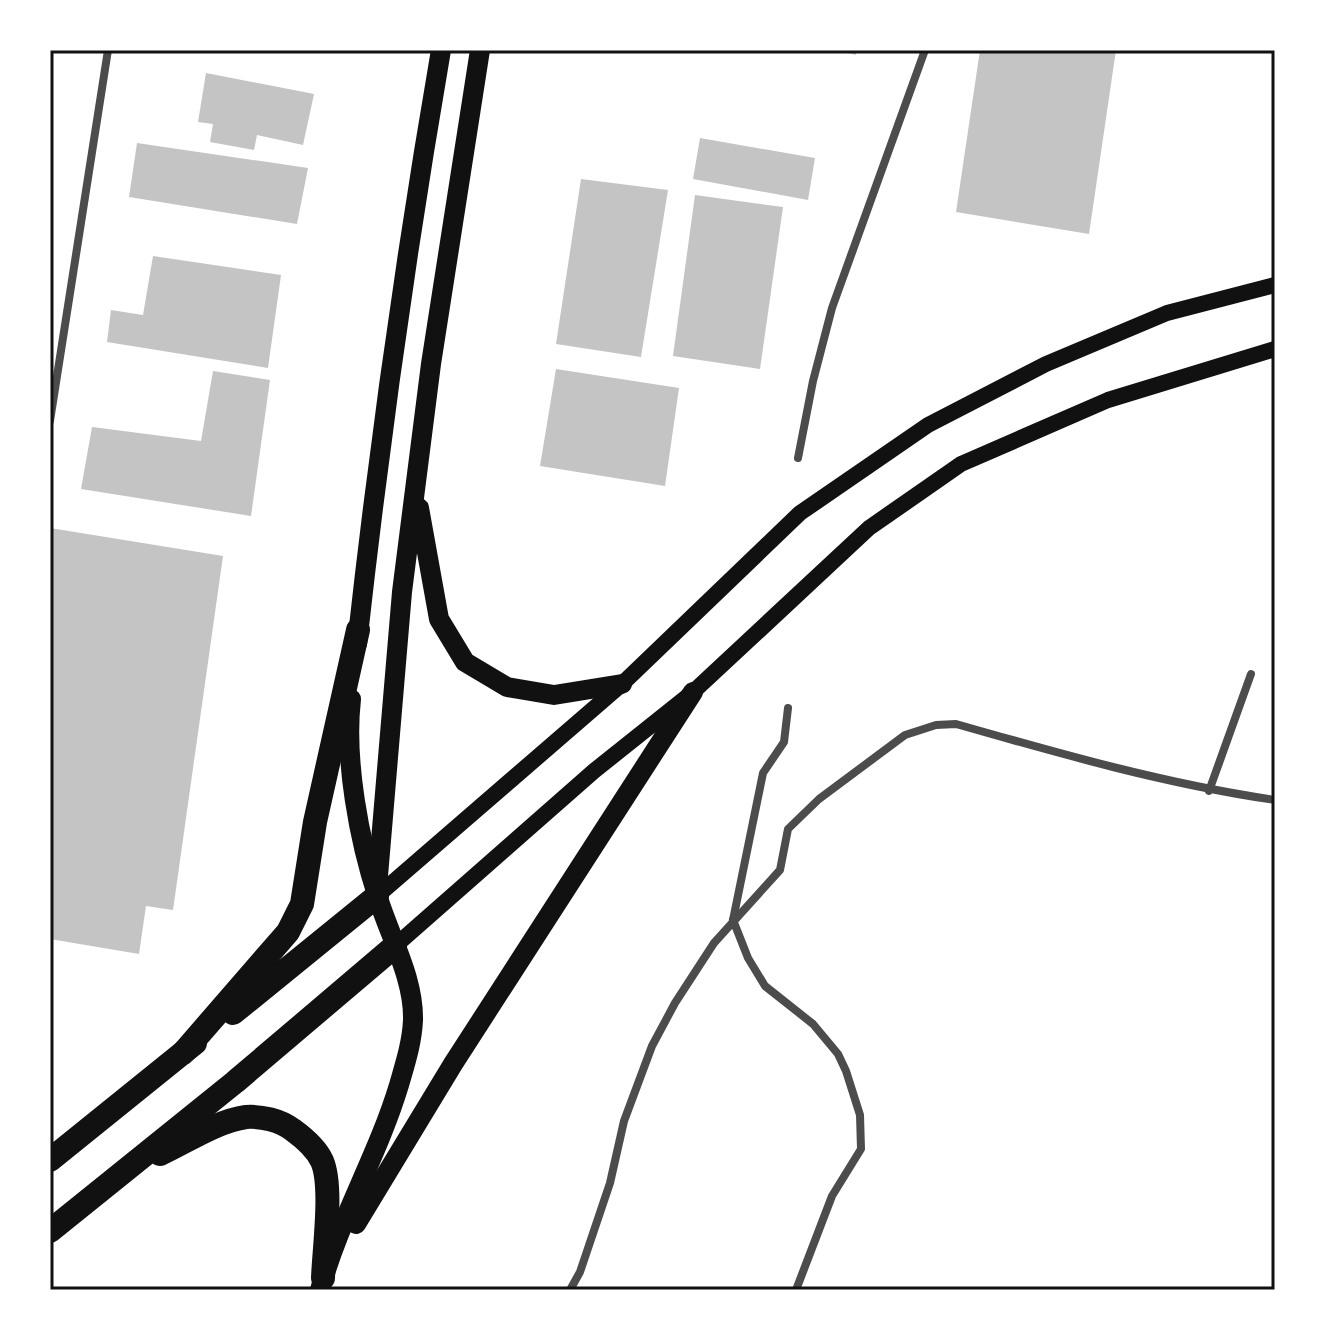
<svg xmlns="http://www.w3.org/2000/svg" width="1325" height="1340" viewBox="0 0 1325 1340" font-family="'Noto Serif',serif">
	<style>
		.building { fill: #c4c4c4 }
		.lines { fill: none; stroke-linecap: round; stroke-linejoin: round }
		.minor { stroke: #4c4c4c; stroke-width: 8 }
		.secondary { stroke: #111; stroke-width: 16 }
		.primary { stroke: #111; stroke-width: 20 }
		.motorway { stroke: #111; stroke-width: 24 }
		.neatline { fill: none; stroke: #111; stroke-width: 3 }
	</style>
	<rect width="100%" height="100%" fill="#fff"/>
	<g class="building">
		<path d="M834 50H856V55Z"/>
		<path d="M980 50H1116L1089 234 956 212Z"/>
		<path d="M206 73 314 94 303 145 257 135 254 150 210 142 213 124 198 122Z"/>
		<path d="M700 138 815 158 808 200 693 179Z"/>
		<path d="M137 143 308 168 297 224 129 197Z"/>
		<path d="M581 179 668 190 641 357 556 344Z"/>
		<path d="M695 195 783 207 760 369 673 356Z"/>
		<path d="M153 256 281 275 268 368 107 342 111 310 143 315Z"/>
		<path d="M556 369 679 388 665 486 540 466Z"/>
		<path d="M213 371 270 380 251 516 81 489 92 427 201 441Z"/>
		<path d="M50 528 223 556 173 910 146 906 139 954 50 939Z"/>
	</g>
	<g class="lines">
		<g class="minor">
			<path d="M50 421 108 50"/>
			<path d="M798 458 813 381 832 308 925 50"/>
			<path d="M1209 791 1251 674"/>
			<path d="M733 920 748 958 765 986 813 1024 838 1054 846 1071 860 1115 861 1149 832 1196 796 1290"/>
			<path d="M733 920 763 773 784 742 788 708"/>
			<path d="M570 1290 580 1272 610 1183 624 1121 652 1046 675 1003 714 943 780 870 788 829 819 799 905 735 936 725 956 724C1061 754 1166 784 1275 800"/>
		</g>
		<g class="secondary">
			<path d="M377 896 622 684 800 513 928 425 1046 364 1167 313 1275 285"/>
			<path d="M395 946 594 771 693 692 869 528 961 464 1108 400 1275 349"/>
		</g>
		<g class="primary">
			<path d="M419 508 439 619 465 662 507 687 554 695 622 684"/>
			<path d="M357 644C379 445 407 247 441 50"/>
			<path d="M378 876 402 592 431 364 480 50"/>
			<path d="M356 1224 453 1064 693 692"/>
			<path d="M320 1290C339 1220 378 1155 399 1085 405 1064 412 1043 413 1020 414 978 390 937 378 898 359 840 344 760 351 699"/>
		</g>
		<g class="motorway">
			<path d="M233 1013 377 896"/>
			<path d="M183 1053 288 932 302 904 315 822 358 630"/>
			<path d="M160 1154C186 1142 217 1121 246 1117 261 1116 280 1120 293 1130 304 1138 316 1148 322 1161 333 1186 324 1249 323 1278"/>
			<path d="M50 1160 195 1043"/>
			<path d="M50 1231 235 1082 395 946"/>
		</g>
	</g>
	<rect width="1325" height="1340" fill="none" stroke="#ffffff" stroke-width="104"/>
	<rect x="52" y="52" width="1221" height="1236" class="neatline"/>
</svg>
